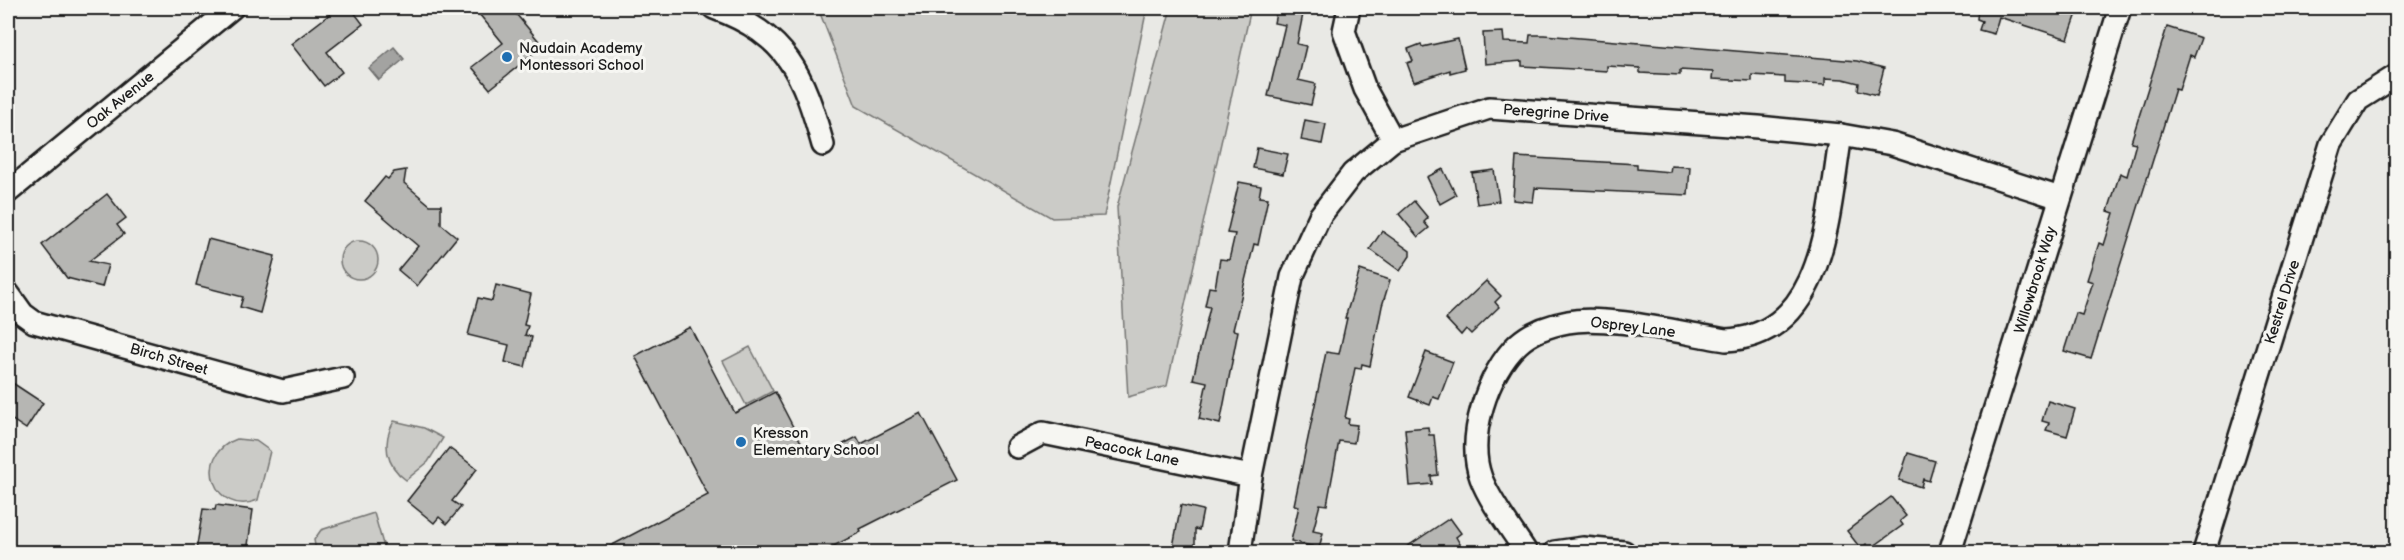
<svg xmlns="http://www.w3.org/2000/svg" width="2404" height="560" viewBox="0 0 2404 560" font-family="'Balsamiq Sans',sans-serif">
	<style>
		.green { fill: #cbcbc7; stroke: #747472; stroke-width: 1.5 }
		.water { fill: #a3a3a1; stroke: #6d6d6c; stroke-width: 1.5 }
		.building { fill: #b6b6b3; stroke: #1c1c1c; stroke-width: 1.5 }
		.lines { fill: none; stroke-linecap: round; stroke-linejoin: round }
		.street-casing { stroke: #1c1c1c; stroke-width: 26 }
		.street { stroke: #f6f6f2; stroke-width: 21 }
		.poi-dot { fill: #1f6fb2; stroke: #f6f6f2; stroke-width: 2 }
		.labels { text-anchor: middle; stroke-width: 6; stroke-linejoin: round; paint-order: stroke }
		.poi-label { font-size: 15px; fill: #1c1c1c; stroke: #f6f6f2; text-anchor: start }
		.street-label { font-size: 15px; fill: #1c1c1c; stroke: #f6f6f2 }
	</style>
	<rect width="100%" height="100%" fill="#e9e9e5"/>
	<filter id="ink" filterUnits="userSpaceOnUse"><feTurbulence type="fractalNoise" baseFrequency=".0167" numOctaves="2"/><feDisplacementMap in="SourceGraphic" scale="12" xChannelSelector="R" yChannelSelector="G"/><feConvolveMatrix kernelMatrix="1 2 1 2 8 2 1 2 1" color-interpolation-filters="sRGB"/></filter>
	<g filter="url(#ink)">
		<g class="green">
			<path d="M818 8H1147L1104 216 1052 218 856 106Z"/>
			<path d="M1171 8H1251L1167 386 1128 397 1117 207Z"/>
			<circle cx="359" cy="260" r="19"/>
			<path d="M750 347 773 391 746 405 723 361Z"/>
			<path d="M394 421 424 428 443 438 428 462 406 480C385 465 382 442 394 421Z"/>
			<path d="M237 439 256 441 270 451 258 500C215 518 191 455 237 439Z"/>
			<path d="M374 513 385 551H316L314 540 321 530Z"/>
		</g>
		<path class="water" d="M394 47 404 59 379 80 369 68Z"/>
		<g class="building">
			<path d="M338 8H351L363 24 327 52 342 72 324 86 291 44Z"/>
			<path d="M474 8H511L543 46 490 89 472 67 503 43Z"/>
			<path d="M1277 8 1304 9 1297 44 1306 46 1298 80 1316 84 1311 105 1268 96 1285 25 1274 23Z"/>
			<path d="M1978 8H2079L2068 39 1999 17 1994 34 1979 30 1982 21 1977 19Z"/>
			<path d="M2167 27 2201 38 2194 57 2190 55 2179 90 2175 89 2091 359 2064 351 2076 313 2082 315 2093 282 2087 280 2099 243 2104 245 2114 213 2108 211 2120 173 2127 176 2136 143 2131 142Z"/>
			<path d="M1503 32 1504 42 1529 43 1530 35H1544L1857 61 1884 68 1877 95 1858 90 1859 83 1843 79 1825 78V85L1785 83V77L1752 75V81L1712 79 1713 72 1680 70V75L1640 73V68L1607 66V71L1522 66V61L1485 64 1483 33Z"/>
			<path d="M1458 39 1465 69 1450 73V70L1414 82 1407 63 1413 61 1408 49 1421 44 1422 47Z"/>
			<path d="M1305 120 1326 124 1322 144 1301 140Z"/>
			<path d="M1257 148 1288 154 1283 174 1253 168Z"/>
			<path d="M1516 157 1637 164V169L1670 172 1671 166 1690 167 1688 195 1535 188 1533 202 1513 200Z"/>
			<path d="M1443 169 1456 195 1440 204 1427 177Z"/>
			<path d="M406 170 404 183 430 205H441V224L457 237 417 286 398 270 418 246 365 201 385 177 388 179 394 172Z"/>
			<path d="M1494 170 1499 201 1477 204 1472 173Z"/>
			<path d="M1239 182 1261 186 1259 197 1268 198 1258 245 1254 244 1233 330 1238 331 1220 424 1199 419 1207 382 1193 379 1210 307 1205 306 1209 287 1215 288 1220 259 1229 260 1235 234 1227 233Z"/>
			<path d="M107 194 126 218 117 225 124 234 89 261 108 265 102 287 67 278 42 245Z"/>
			<path d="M1414 201 1428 218 1424 222 1429 228 1418 237 1399 214Z"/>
			<path d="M1382 231 1410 251V256L1400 271 1370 249Z"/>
			<path d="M208 239 275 256 260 313 240 307 243 297 196 285Z"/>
			<path d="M1360 270 1390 280 1382 306 1370 366 1362 364 1361 369 1355 368 1345 418 1349 419 1348 424 1357 425 1354 443 1339 441 1327 505 1320 504 1313 531 1323 533 1319 548 1291 541 1299 506 1294 505 1326 352 1339 354 1347 318H1345Z"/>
			<path d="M1486 281 1501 296 1495 302 1499 307 1471 334 1466 329 1461 335 1446 319Z"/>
			<path d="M496 285 531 294 524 325 528 326 525 335 532 337 525 367 505 362 509 345 468 335 478 298 492 301Z"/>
			<path d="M690 327 735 413 775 392 805 450 815 449 824 454 857 437 861 444 921 413 957 480 860 529 861 532 822 552H599L708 495 635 356Z"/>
			<path d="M1426 352 1453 362 1439 399 1433 397 1430 405 1409 397Z"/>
			<path d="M8 380 43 403 26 429 8 417Z"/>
			<path d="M2048 401 2075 409 2067 436 2046 430 2049 423 2042 421Z"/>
			<path d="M1428 427 1429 435H1434L1438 475 1431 476 1432 484 1410 486 1405 429Z"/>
			<path d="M449 448 477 469 452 501 461 507 447 524 439 517 434 523 407 501Z"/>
			<path d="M1908 453 1935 461 1929 481 1923 479 1921 487 1899 480Z"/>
			<path d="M1891 497 1906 516 1900 521 1903 525 1870 549 1866 544 1861 549 1847 531Z"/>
			<path d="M216 505 253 510 247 552 196 551 203 509 215 510Z"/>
			<path d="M1181 505 1203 510 1199 530 1195 529V552H1172Z"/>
			<path d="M1450 518 1461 533 1456 537 1460 544 1448 552H1399Z"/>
		</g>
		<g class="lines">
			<defs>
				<g id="street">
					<path d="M714 8C788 35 803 74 823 145"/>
					<path d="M1349 8 1344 31 1365 89 1393 140"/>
					<path d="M8 192 232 8"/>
					<path d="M8 293 23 314 34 322 283 391 343 378"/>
					<path d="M1017 447 1043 433 1251 476"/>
					<path d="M1240 552 1251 476 1292 277 1320 216 1353 173 1393 140 1489 108 1758 127 1841 135 1892 144 2060 198"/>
					<path d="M1526 552C1512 530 1490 502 1481 478 1466 438 1487 373 1518 344 1531 332 1551 325 1568 322 1604 314 1686 334 1726 340 1827 335 1828 210 1841 135"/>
					<path d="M1555 552 1583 548 1624 552"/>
					<path d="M1950 552 2120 8"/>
					<path d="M2204 552 2331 144 2358 100 2396 76"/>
				</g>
			</defs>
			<use href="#street" class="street-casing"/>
			<use href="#street" class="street"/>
		</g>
	</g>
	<g class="poi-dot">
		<circle cx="507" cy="57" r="6"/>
		<circle cx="741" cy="442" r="6"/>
	</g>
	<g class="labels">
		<g class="poi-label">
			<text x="519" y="53">Naudain Academy<tspan x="519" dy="17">Montessori School</tspan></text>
			<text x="753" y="438">Kresson<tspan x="753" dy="17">Elementary School</tspan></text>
		</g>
		<g class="street-label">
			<text transform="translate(120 100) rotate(-39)" y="5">Oak Avenue</text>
			<text transform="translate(1556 113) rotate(4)" y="5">Peregrine Drive</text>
			<text transform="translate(2035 280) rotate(-73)" y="5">Willowbrook Way</text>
			<text transform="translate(2282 302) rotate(-73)" y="5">Kestrel Drive</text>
			<text transform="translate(1633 327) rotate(7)" y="5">Osprey Lane</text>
			<text transform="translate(169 359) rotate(16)" y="5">Birch Street</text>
			<text transform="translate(1132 451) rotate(12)" y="5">Peacock Lane</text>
		</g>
	</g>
	<rect width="2404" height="560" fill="none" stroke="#f6f6f2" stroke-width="30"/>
	<rect x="15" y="15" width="2374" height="530" fill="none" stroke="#1c1c1c" stroke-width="2" filter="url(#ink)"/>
</svg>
